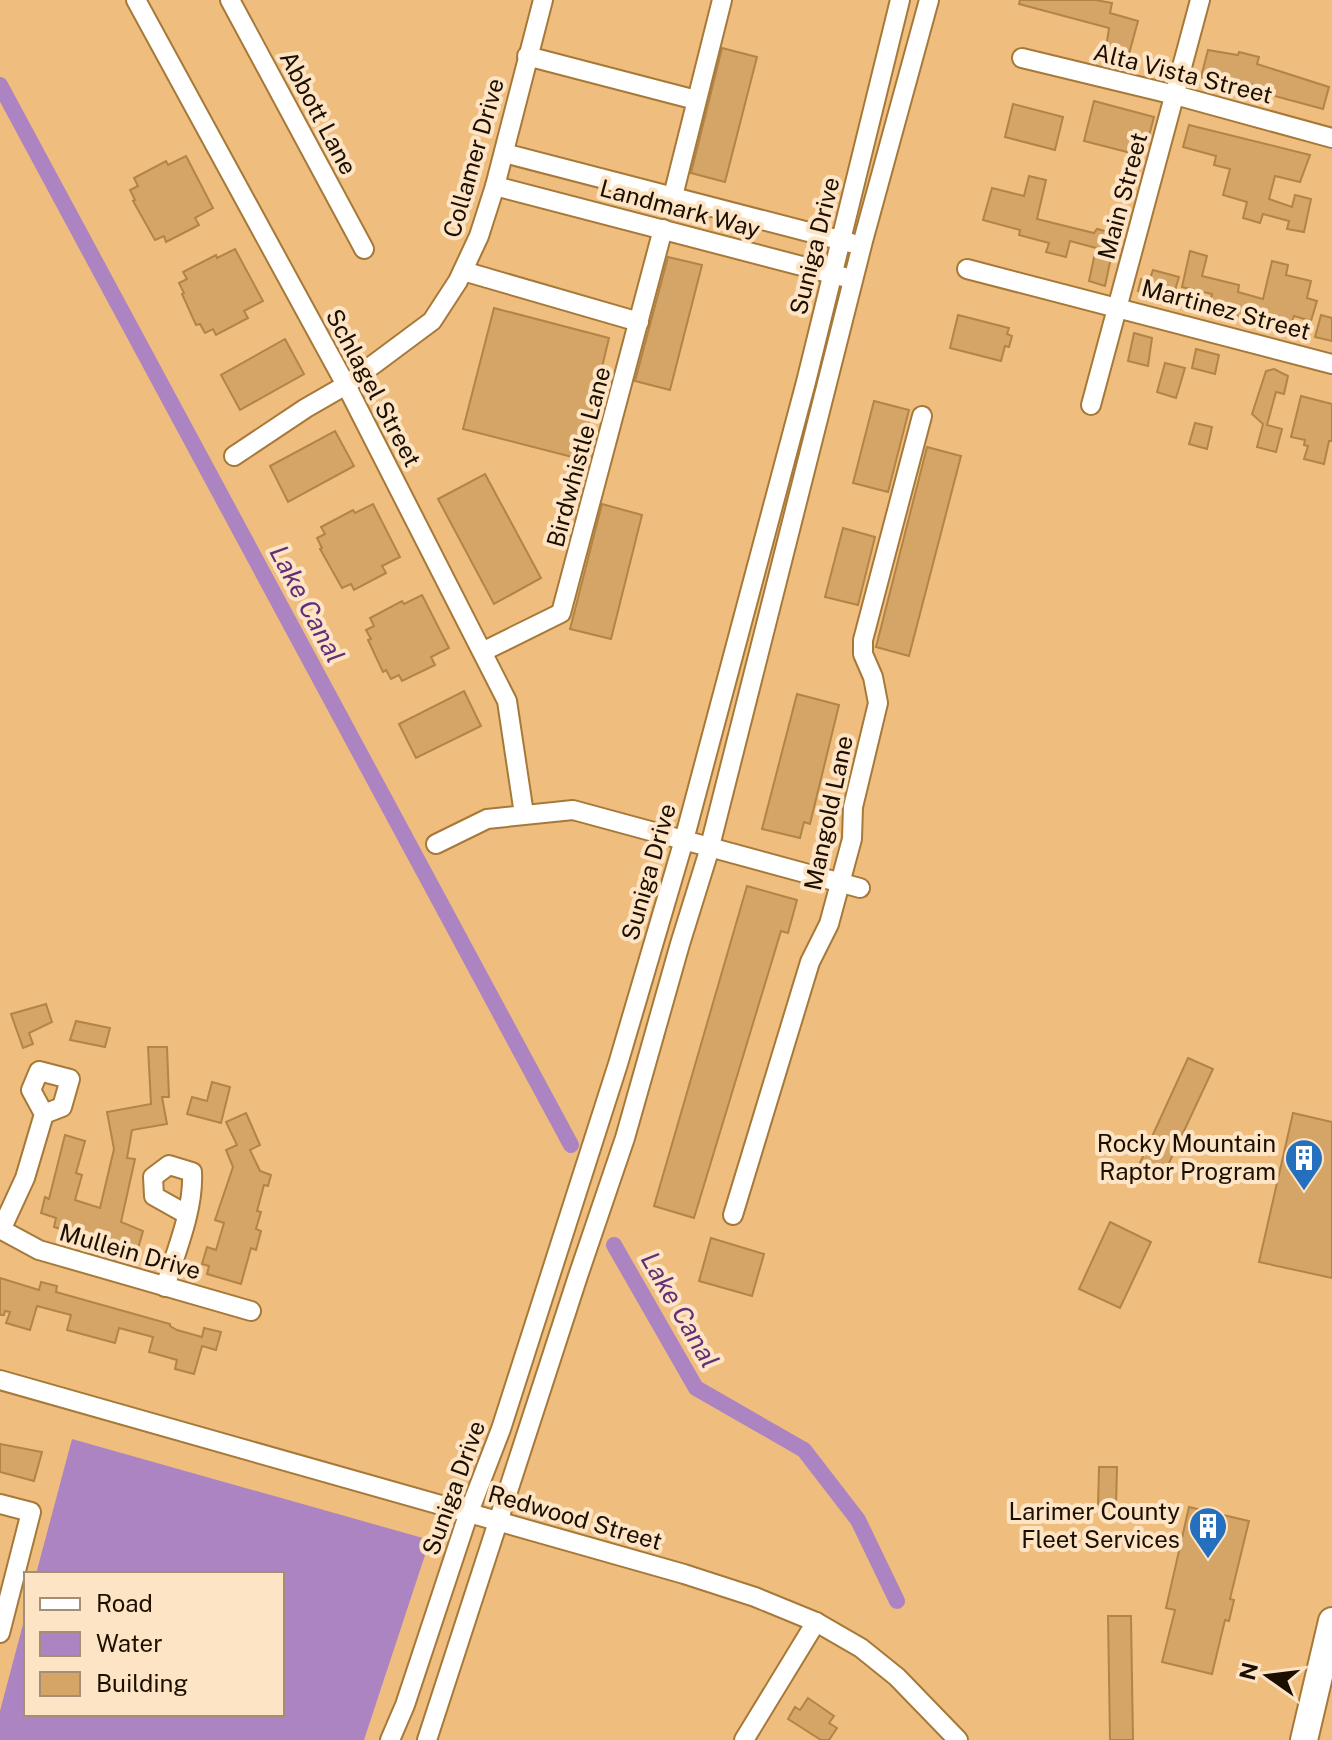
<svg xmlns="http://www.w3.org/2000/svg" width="1332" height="1740" viewBox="0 0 1332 1740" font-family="'Public Sans',sans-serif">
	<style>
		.water { fill: #ac84c1 }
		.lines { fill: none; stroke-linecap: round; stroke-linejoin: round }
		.canal { stroke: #ac84c1; stroke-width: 16 }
		.building { fill: #d4a566; stroke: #b28445; stroke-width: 2 }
		.street-casing { stroke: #a67939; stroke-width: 22 }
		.secondary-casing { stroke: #a67939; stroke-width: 30 }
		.street { stroke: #fff; stroke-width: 18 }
		.secondary { stroke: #fff; stroke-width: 26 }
		.labels { text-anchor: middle; stroke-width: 8; stroke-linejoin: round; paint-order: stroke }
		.street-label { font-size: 24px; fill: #1c0f00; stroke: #fde4c5 }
		.poi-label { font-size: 24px; fill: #1c0f00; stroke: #fde4c5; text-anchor: end }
		.water-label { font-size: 26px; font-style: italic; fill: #612f79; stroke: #fde4c5 }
	</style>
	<rect width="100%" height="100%" fill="#efbe7f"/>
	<path class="water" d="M72 1439 430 1540 364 1740H0V1711L26 1613V1714H282V1574H36Z"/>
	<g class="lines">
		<g class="canal">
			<path d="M0 85 571 1145"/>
			<path d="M614 1245 696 1388 804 1450 858 1520 897 1601"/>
		</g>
	</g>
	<g class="building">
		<path d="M1020 0H1096L1112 3 1110 13 1138 21 1129 54 1106 48 1109 28 1019 4Z"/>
		<path d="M722 48 757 57 725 182 691 173Z"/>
		<path d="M1208 50 1238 55 1239 52 1259 57 1257 64 1329 87 1323 109 1267 94 1268 89 1243 82 1223 79 1222 82 1201 77Z"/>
		<path d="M1094 101 1154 117 1149 136 1139 135 1135 154 1084 141Z"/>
		<path d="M1013 104 1063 117 1055 150 1005 137Z"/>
		<path d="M1189 125 1310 155 1300 182 1275 176 1269 199 1292 207 1295 195 1311 199 1304 232 1287 229 1289 221 1263 214 1260 223 1243 218 1247 202 1223 195 1230 169 1214 165 1216 156 1183 147Z"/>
		<path d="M186 156 213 208 195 218 199 225 166 242 164 236 155 240 133 201 135 200 130 190 138 186 134 178 166 161 168 165Z"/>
		<path d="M1029 176 1046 180 1037 219 1094 233 1097 229 1116 234 1105 286 1089 281 1096 248 1070 241 1066 257 1046 252 1049 243 1019 235 1020 230 983 220 992 188 1024 196Z"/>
		<path d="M235 249 263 301 244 311 248 318 216 335 213 329 205 333 200 324 196 325 182 294 184 293 179 283 187 279 183 272 216 255 217 258Z"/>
		<path d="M1190 251 1207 256 1202 276 1239 285 1238 292 1263 299 1272 261 1288 265 1286 275 1311 281 1307 298 1317 301 1311 321 1294 316 1291 324 1269 318 1268 323 1208 310 1212 294 1182 287Z"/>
		<path d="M668 257 702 265 670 390 635 381Z"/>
		<path d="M1153 270 1179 277 1172 300 1138 291 1141 279 1149 281Z"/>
		<path d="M494 308 609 338 580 459 463 429Z"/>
		<path d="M958 315 1009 328 1007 334 1012 336 1009 347 1005 346 1001 361 950 348Z"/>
		<path d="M1321 315 1332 318V341L1315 337Z"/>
		<path d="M1134 333 1152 338 1148 366 1128 361Z"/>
		<path d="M285 339 304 374 240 410 221 375Z"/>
		<path d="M1196 349 1219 355 1215 374 1192 368Z"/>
		<path d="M1165 363 1185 368 1176 398 1157 392Z"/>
		<path d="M1274 369 1288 376 1284 394 1276 392 1267 425 1282 429 1276 452 1257 447 1263 424 1252 414 1266 371Z"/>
		<path d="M1301 396 1332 404V441H1329L1324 464 1304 459 1308 446 1304 445 1305 440 1291 437Z"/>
		<path d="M874 401 909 410 888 492 853 483Z"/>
		<path d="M1195 423 1212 427 1207 449 1189 444Z"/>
		<path d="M335 431 354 466 288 502 270 466Z"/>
		<path d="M927 447 961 456 909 656 876 647Z"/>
		<path d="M485 474 541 578 494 604 438 499Z"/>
		<path d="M373 504 400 557 382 566 386 573 354 590 351 584 342 588 320 549 322 548 317 538 325 534 321 527 353 510 355 513Z"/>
		<path d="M602 504 642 515 611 639 570 629Z"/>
		<path d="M843 528 875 537 858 605 825 597Z"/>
		<path d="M422 595 449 648 431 657 435 665 402 681 399 675 391 679 386 670 383 672 368 640 371 639 366 630 374 626 370 618 402 601 404 604Z"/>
		<path d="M464 691 481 726 416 758 399 724Z"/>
		<path d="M797 694 839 705 810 824 804 822 800 838 762 829Z"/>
		<path d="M747 886 797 900 788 933 781 931 694 1218 654 1206Z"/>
		<path d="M46 1004 52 1022 29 1033 33 1044 23 1048 11 1014Z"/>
		<path d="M76 1021 110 1028 105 1047 70 1040Z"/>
		<path d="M148 1047H167L169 1097H162L167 1124 132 1130 127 1158 135 1159 121 1222 143 1231 137 1252 54 1227 56 1218 41 1213 45 1197 49 1199 65 1135 85 1141 76 1173 82 1175 75 1200 100 1208 114 1149 107 1112 151 1104Z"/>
		<path d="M1188 1058 1213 1069 1162 1178 1138 1167Z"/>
		<path d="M212 1082 230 1087 221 1123 187 1114 192 1097 207 1101Z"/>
		<path d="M246 1113 260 1145 250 1150 260 1171 271 1175 268 1186 264 1185 257 1211 261 1212 256 1229 261 1231 256 1250 251 1248 241 1284 207 1274 209 1266 202 1264 207 1247 216 1250 224 1223 215 1220 233 1167 226 1150 237 1145 226 1122Z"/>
		<path d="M1293 1113 1332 1122V1278L1259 1262Z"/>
		<path d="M1110 1222 1151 1242 1120 1308 1079 1289Z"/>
		<path d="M711 1238 764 1254 752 1296 699 1281Z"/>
		<path d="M0 1278 39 1290 41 1282 57 1286 56 1292 170 1324V1326L177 1330 202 1337 204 1328 221 1332 216 1350 202 1346 194 1374 175 1369 177 1360 149 1352 153 1337 119 1328 115 1343 67 1330 71 1315 37 1306 30 1330 6 1323 10 1312 5 1311 4 1315H0Z"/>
		<path d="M0 1444 42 1452 34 1481 0 1472Z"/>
		<path d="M1099 1467H1117L1116 1508 1098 1507Z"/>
		<path d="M1189 1507 1249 1521 1230 1599 1234 1600 1229 1621 1225 1620 1212 1674 1162 1662 1175 1610 1166 1608Z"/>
		<path d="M1108 1616H1131L1133 1740H1110Z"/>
		<path d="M808 1698 834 1716 829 1723 837 1728 829 1740H821L788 1719 795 1707 800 1710Z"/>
	</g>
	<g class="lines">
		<defs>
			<g id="street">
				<path d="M136 0 346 385 507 701 524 814"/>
				<path d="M230 0 364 249"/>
				<path d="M527 56 696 100"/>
				<path d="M1022 58 1175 95 1332 138"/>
				<path d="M504 153 851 243"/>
				<path d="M495 186 844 277"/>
				<path d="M673 196 722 0"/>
				<path d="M967 269 1332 364"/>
				<path d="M463 271 639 322"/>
				<path d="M1091 405 1200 0"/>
				<path d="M234 456 306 408 346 385 432 321 458 281 479 236 495 186 543 0"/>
				<path d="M484 651 561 613 663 229"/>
				<path d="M436 844 487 819 573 810 860 888"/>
				<path d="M733 1215 810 962 829 924 852 839 853 807 878 703 873 677 863 654V640L922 416"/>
				<path d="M0 1229 39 1250 251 1311"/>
				<path d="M1 1230 25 1178 44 1114 62 1107 70 1079 39 1071 31 1090 44 1114"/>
				<path d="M165 1287C176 1251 194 1210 192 1172L169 1165 153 1177 154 1196 186 1214"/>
				<path d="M0 1380 684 1574 755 1597 816 1622 861 1648 897 1677 958 1740"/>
				<path d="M0 1504 31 1512 0 1633"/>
				<path d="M390 1740 405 1705 469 1512 501 1429 618 1064 684 840 806 382 900 0"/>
				<path d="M427 1740 578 1276 625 1138 680 944 708 854 863 241 929 0"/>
				<path d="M744 1740 816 1622"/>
			</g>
			<path id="secondary" d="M1304 1740 1332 1621"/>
		</defs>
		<use href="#street" class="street-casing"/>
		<use href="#secondary" class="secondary-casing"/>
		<use href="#street" class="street"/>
		<use href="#secondary" class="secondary"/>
	</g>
	<defs>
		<symbol id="building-pin" viewBox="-11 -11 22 30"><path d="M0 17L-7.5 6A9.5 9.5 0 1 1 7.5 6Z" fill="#256fbf" stroke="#fde4c5"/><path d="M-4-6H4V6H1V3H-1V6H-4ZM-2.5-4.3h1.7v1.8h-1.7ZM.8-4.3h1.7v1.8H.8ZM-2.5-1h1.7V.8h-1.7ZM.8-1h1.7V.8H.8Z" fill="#fff"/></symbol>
	</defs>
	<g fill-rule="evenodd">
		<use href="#building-pin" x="1282" y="1136" width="44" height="60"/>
		<use href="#building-pin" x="1186" y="1504" width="44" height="60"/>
	</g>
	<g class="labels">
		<g class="street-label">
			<text transform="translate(1183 74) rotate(14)" y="8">Alta Vista Street</text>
			<text transform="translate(318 113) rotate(62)" y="8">Abbott Lane</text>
			<text transform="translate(474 158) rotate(-74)" y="8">Collamer Drive</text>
			<text transform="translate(1123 196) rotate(-75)" y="8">Main Street</text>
			<text transform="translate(680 209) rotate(15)" y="8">Landmark Way</text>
			<text transform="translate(815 246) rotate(-76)" y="8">Suniga Drive</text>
			<text transform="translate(1226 310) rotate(15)" y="8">Martinez Street</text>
			<text transform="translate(373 388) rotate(62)" y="8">Schlagel Street</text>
			<text transform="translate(579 457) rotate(-75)" y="8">Birdwhistle Lane</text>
			<text transform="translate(829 813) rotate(-78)" y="8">Mangold Lane</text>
			<text transform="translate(649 872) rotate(-74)" y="8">Suniga Drive</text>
			<text transform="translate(130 1252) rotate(16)" y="8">Mullein Drive</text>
			<text transform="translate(454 1488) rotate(-70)" y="8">Suniga Drive</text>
			<text transform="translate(575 1518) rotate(16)" y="8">Redwood Street</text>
		</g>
		<g class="poi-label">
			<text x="1276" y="1152">Rocky Mountain<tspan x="1276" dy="28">Raptor Program</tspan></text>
			<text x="1180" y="1520">Larimer County<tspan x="1180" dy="28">Fleet Services</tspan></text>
		</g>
		<g class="water-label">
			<text transform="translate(307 604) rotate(62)" y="9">Lake Canal</text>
			<text transform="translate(680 1310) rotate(60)" y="9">Lake Canal</text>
		</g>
	</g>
	<rect x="24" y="1572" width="260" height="144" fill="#fde4c5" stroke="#a38f76" stroke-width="2"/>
	<rect x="40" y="1598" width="40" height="12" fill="#ffffff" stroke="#a38f76" stroke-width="2"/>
	<text x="96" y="1612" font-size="24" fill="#1c0f00">Road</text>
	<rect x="40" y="1632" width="40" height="24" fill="#ac84c1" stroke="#a38f76" stroke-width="2"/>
	<text x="96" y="1652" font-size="24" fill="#1c0f00">Water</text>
	<rect x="40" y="1672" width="40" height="24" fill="#d4a566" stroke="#a38f76" stroke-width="2"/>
	<text x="96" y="1692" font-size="24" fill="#1c0f00">Building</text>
	<g transform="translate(1268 1676) rotate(284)" stroke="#fde4c5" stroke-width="6" paint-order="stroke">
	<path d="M0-6L14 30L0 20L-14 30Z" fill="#1c0f00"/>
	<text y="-12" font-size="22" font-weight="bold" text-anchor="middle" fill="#1c0f00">N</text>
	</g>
</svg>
